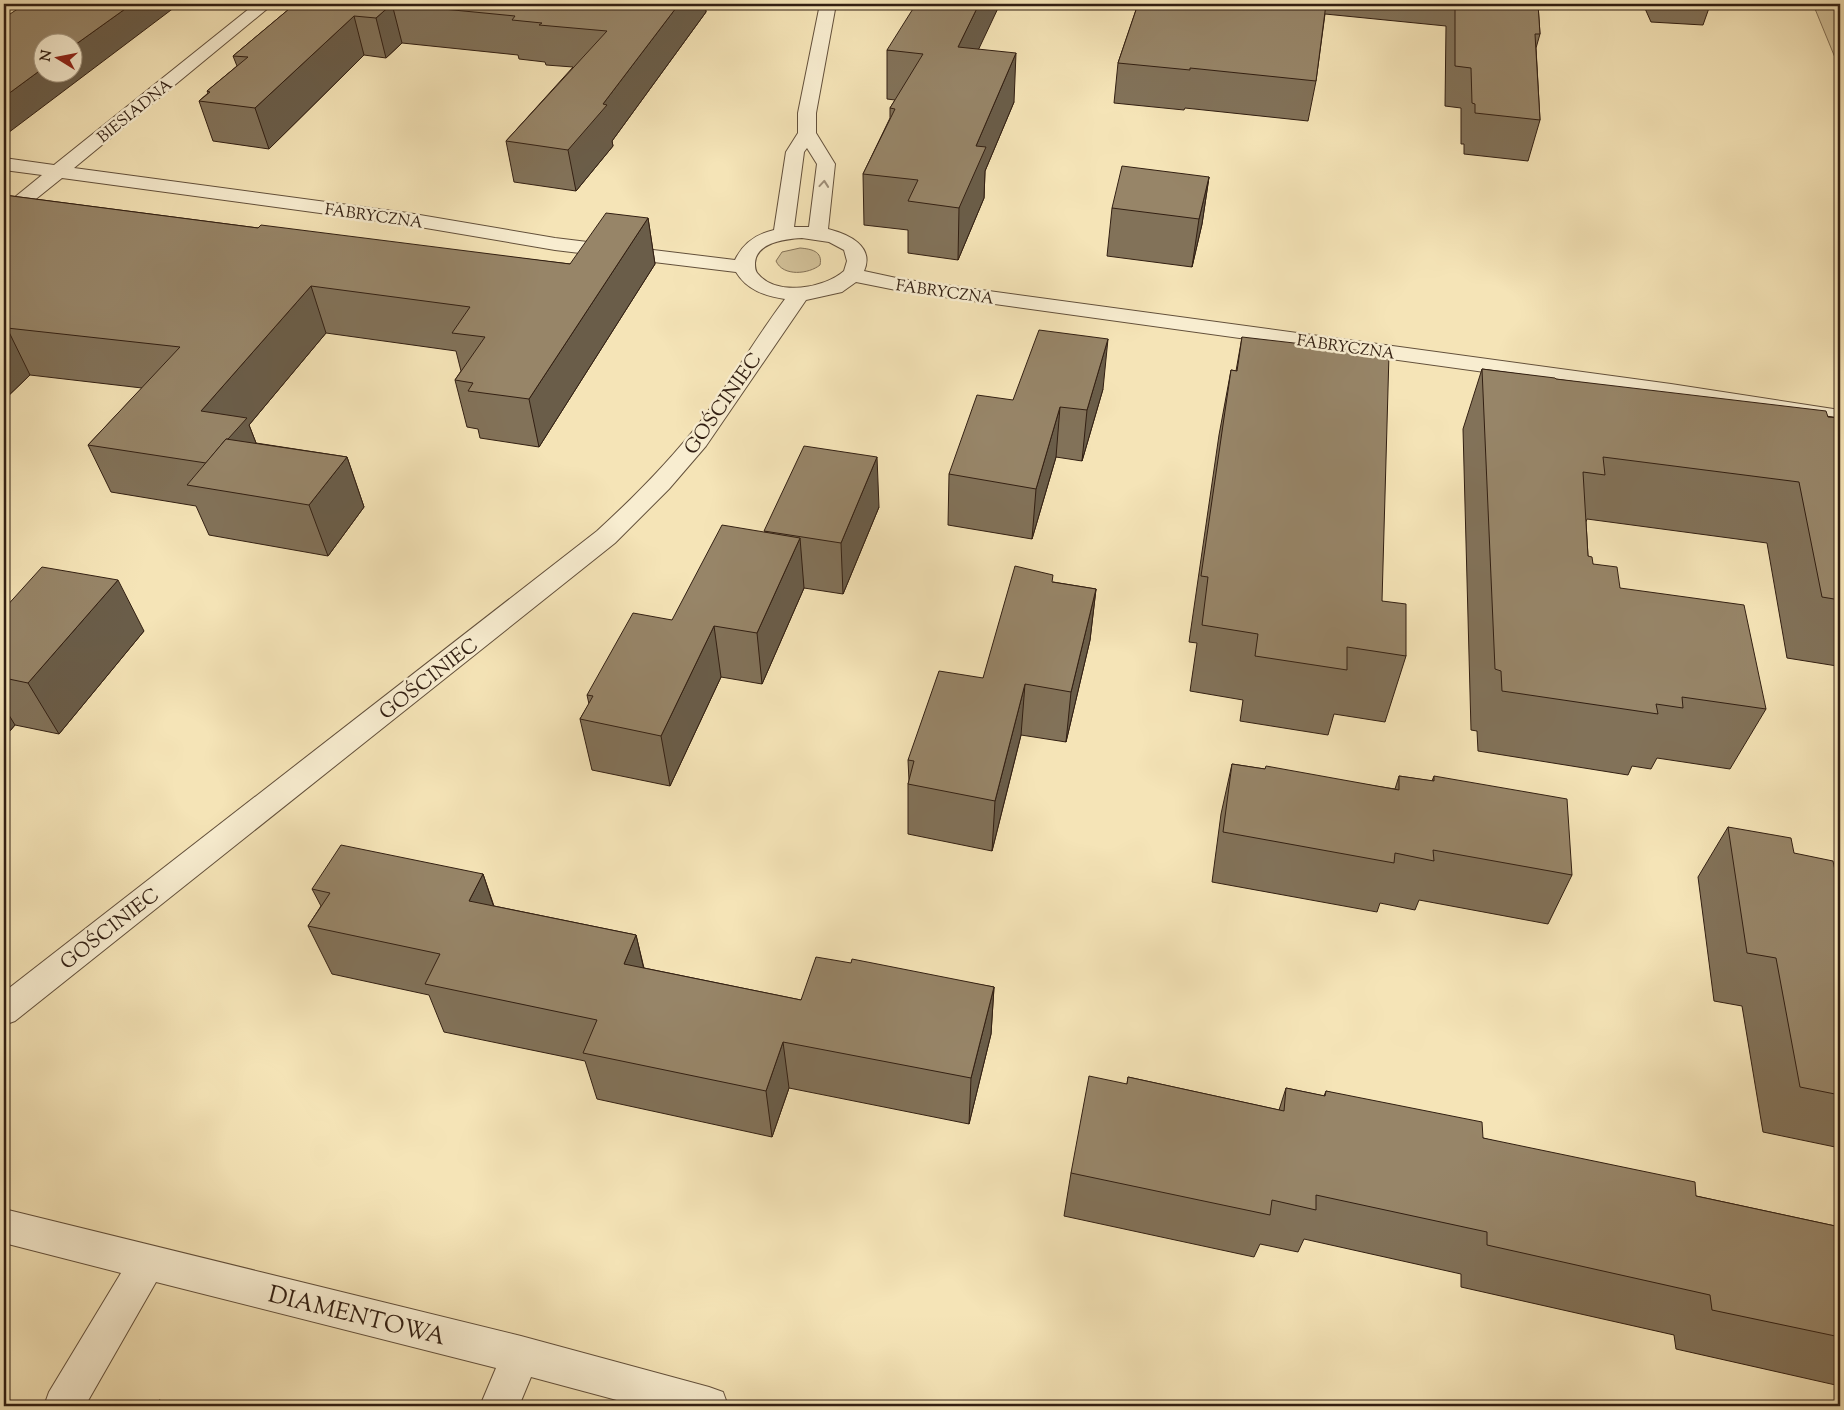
<svg xmlns="http://www.w3.org/2000/svg" width="1844" height="1410" viewBox="0 0 1844 1410" font-family="'Sorts Mill Goudy',serif">
	<style>
		.green { fill: #d4c39b; stroke: #837156 }
		.lines { fill: none; stroke-linecap: round; stroke-linejoin: round }
		.minor-casing { stroke: #63503b; stroke-width: 2 }
		.minor { fill: #f8edd0; fill-rule: evenodd }
		.wall { fill: #827259; stroke: #321f12 }
		.shaded-wall { fill: #6a5d49; stroke: #321f12 }
		.building { fill: #978568; stroke: #321f12 }
		.oneway { stroke: #9f907a }
		.labels { text-anchor: middle; stroke-width: 5; stroke-linejoin: round; paint-order: stroke }
		.far-street-label { font-size: 16px; fill: #321f12; stroke: #f8edd0 }
		.street-label { font-size: 20px; fill: #321f12; stroke: #f8edd0 }
		.near-street-label { font-size: 24px; fill: #321f12; stroke: #f8edd0 }
	</style>
	<rect width="100%" height="100%" fill="#f5e4b7"/>
	<filter id="stains"><feTurbulence type="fractalNoise" baseFrequency=".004" numOctaves="4"/><feColorMatrix values="0 0 0 0 .2 0 0 0 0 .09 0 0 0 0 .02 0 0 0 .5 -.17"/></filter>
	<radialGradient id="worn" r=".72"><stop offset=".6" stop-color="#630" stop-opacity="0"/><stop offset="1" stop-color="#630" stop-opacity=".3"/></radialGradient>
	<g class="green">
		<path d="M1813 4H1840V84L1836 60Z"/>
		<path d="M800 248C811 249 823 251 820 265 809 274 783 277 776 261L782 252Z"/>
	</g>
	<g class="lines">
		<defs>
			<g id="minor">
				<path d="M255 4H273L74 168 408 213 555 238 735 260C743 243 756 234 774 230L786 152 798 133V113L820 4H836L816 113V133L835 164 828 229C848 234 875 246 864 271L901 279 1671 384 1840 410V424L1671 398 901 291 856 282 842 292 806 300 706 446 669 489 615 543 15 1021 4 1025V992L597 531C634 497 669 462 700 422 730 383 755 339 785 299 765 296 747 290 736 272L555 250 408 225 62 178 11 219 4 221V206L42 175 4 170V158L54 165ZM807 148 817 164 809 227H794L804 152ZM802 238 829 242 844 250 847 261 844 271C825 288 777 297 758 274 755 271 755 267 755 263 756 242 786 239 802 238Z"/>
				<path d="M4 1209 521 1336 709 1387 723 1392 728 1406H639L531 1377 519 1406H480L496 1368 156 1282 85 1406H44L49 1392 121 1273 4 1243Z"/>
			</g>
		</defs>
		<use href="#minor" class="minor-casing"/>
		<use href="#minor" class="minor"/>
	</g>
	<g class="wall">
		<path d="M295 4H705L706 12 612 141 613 146 576 191 514 182 506 141 573 67 546 65 545 62 519 59 518 55 402 43 386 58 364 55 269 149 213 141 199 101 208 93 207 91 237 66 233 56Z"/>
		<path d="M1138 4H1538L1540 34 1536 48 1540 120 1528 161 1464 154V144H1461V108L1445 106 1446 26 1325 14 1316 81 1308 121 1185 108 1184 110 1114 103 1118 63Z"/>
		<path d="M1643 4H1707L1709 8 1703 25 1651 22Z"/>
		<path d="M979 49 1014 102 985 171 984 198 958 260 908 253V230L864 225 863 174 890 118V108L895 100 887 99V50Z"/>
		<path d="M1209 177 1202 224 1192 267 1107 256 1112 208Z"/>
		<path d="M4 195 258 228 570 264 648 218 655 264 539 447 480 438 478 429 467 427 455 380 461 371 456 351 326 333 249 425 256 443 347 457 364 507 328 556 209 535 196 506 111 492 88 445 142 388 30 375 4 400Z"/>
		<path d="M1242 337 1382 601 1406 656 1385 722 1334 714 1328 735 1240 721 1243 700 1190 691 1197 643 1189 642 1219 435 1231 370 1236 371Z"/>
		<path d="M1482 369 1840 418V661L1837 666 1787 658 1767 543 1587 519 1586 522 1588 556 1593 564 1620 588 1766 709 1730 769 1657 758 1651 769 1632 766 1628 775 1478 751 1477 731 1471 730 1463 429Z"/>
		<path d="M1103 389 1082 461 1056 457 1032 539 948 525 949 474 1013 400Z"/>
		<path d="M879 507 843 594 804 588 762 684 721 677 670 786 592 770 580 719 589 704 587 695 672 620 764 532Z"/>
		<path d="M1053 582 1096 589 1090 640 1066 742 1021 735 992 851 908 834V784L909 781 908 760 983 678Z"/>
		<path d="M4 609 144 631 59 734 15 725 4 738Z"/>
		<path d="M1232 764 1395 789 1399 776 1432 781 1434 776 1572 875 1548 924 1419 900 1415 910 1380 903 1377 912 1212 882 1221 814Z"/>
		<path d="M1728 827 1794 853 1840 894V1148L1763 1132 1742 1006 1714 1001 1698 877Z"/>
		<path d="M483 874 494 906 636 935 644 968 801 1000 851 963 994 987 991 1034 969 1124 789 1088 772 1137 597 1099 585 1061 444 1032 429 995 332 974 308 926 321 906 312 889Z"/>
		<path d="M1128 1077 1279 1110 1286 1088 1324 1096 1326 1091 1483 1138 1696 1196 1840 1227V1386L1676 1349 1674 1335 1461 1287V1274L1304 1239 1298 1252 1260 1244 1254 1257 1064 1216 1071 1173 1127 1084Z"/>
	</g>
	<g class="shaded-wall">
		<path d="M132 4H179L4 136V97L42 69V72H72V47Z"/>
		<path d="M392 4 402 43 386 58 376 18Z"/>
		<path d="M679 4H705L706 12 612 141 613 146 576 191 568 150Z"/>
		<path d="M979 4H1000L957 95 958 47Z"/>
		<path d="M354 16 364 55 269 149 255 108Z"/>
		<path d="M1016 53 1014 102 985 171 984 198 958 260 959 208 976 146Z"/>
		<path d="M1209 177 1202 224 1192 267 1199 219Z"/>
		<path d="M648 218 655 264 539 447 529 399Z"/>
		<path d="M311 286 326 333 249 425 265 466 242 494 201 411Z"/>
		<path d="M7 328 30 375 4 400V331Z"/>
		<path d="M1108 339 1103 389 1082 461 1087 410Z"/>
		<path d="M1060 407 1056 457 1032 539 1036 489Z"/>
		<path d="M347 457 364 507 328 556 309 505Z"/>
		<path d="M877 457 879 507 843 594 841 543Z"/>
		<path d="M800 538 804 588 762 684 757 633Z"/>
		<path d="M118 580 144 631 59 734 28 683Z"/>
		<path d="M1096 589 1090 640 1066 742 1071 692Z"/>
		<path d="M714 626 721 677 670 786 661 736Z"/>
		<path d="M1025 684 1021 735 992 851 995 801Z"/>
		<path d="M4 707 15 725 4 738Z"/>
		<path d="M483 874 499 923 469 901Z"/>
		<path d="M636 935 647 983 624 964Z"/>
		<path d="M994 987 991 1034 969 1124 971 1078Z"/>
		<path d="M783 1042 789 1088 772 1137 766 1091Z"/>
	</g>
	<g class="building">
		<path d="M25 4H132L72 47V42H42V69L4 97V18Z"/>
		<path d="M295 4H679L603 104 607 105 568 150 506 141 607 31 539 25 542 23 512 20 515 16 392 4 376 18 354 16 255 108 199 101 210 92 207 91 248 57 233 56Z"/>
		<path d="M916 4H979L958 47 1016 53 976 146 986 147 959 208 908 201 918 180 863 174 895 109 890 108 923 54 887 50Z"/>
		<path d="M1138 4H1326L1316 81 1190 68V70L1118 63Z"/>
		<path d="M1455 4H1538L1540 34H1535L1540 120 1475 113V104L1472 103 1471 68 1455 66Z"/>
		<path d="M1657 4H1707L1709 8 1657 5Z"/>
		<path d="M1122 166 1209 177 1199 219 1112 208Z"/>
		<path d="M4 195 258 228 261 225 570 264 606 213 648 218 529 399 468 391 473 383 455 380 485 337 452 333 470 307 311 286 201 411 247 418 228 439H226L206 463 88 445 180 347 7 328 4 331Z"/>
		<path d="M1039 330 1108 339 1087 410 1060 407 1036 489 949 474 977 395 1013 400Z"/>
		<path d="M1242 337 1389 354 1382 601 1406 604V656L1347 647V670L1255 656 1258 634 1202 625 1208 577 1201 576 1231 370 1237 371Z"/>
		<path d="M1482 369 1555 378 1556 379 1826 411 1828 417 1840 418V600L1822 597 1799 482 1603 457 1605 475 1583 472 1588 556 1592 557 1593 564 1617 567 1620 588 1744 605 1766 709 1682 697 1683 708 1656 704 1658 714 1502 691 1501 671 1495 669Z"/>
		<path d="M226 439 347 457 309 505 187 485Z"/>
		<path d="M804 446 877 457 841 543 764 531Z"/>
		<path d="M722 525 800 538 757 633 714 626 661 736 580 719 593 696 587 695 633 613 672 620Z"/>
		<path d="M1015 566 1053 575 1052 582 1096 589 1071 692 1025 684 995 801 908 784 914 761 908 760 939 671 983 678Z"/>
		<path d="M42 567 118 580 28 683 4 678V609Z"/>
		<path d="M1232 764 1265 769 1266 766 1399 790V776L1434 781V776L1567 799 1572 875 1433 850 1434 861 1395 853 1394 863 1223 832Z"/>
		<path d="M1728 827 1791 838 1794 853 1833 861 1840 894V1095L1800 1087 1776 958 1747 953Z"/>
		<path d="M341 845 483 874 469 901 636 935 624 964 801 1000 816 957 851 963 852 959 994 987 971 1078 783 1042 766 1091 583 1053 597 1020 425 984 440 954 308 926 330 893 312 889Z"/>
		<path d="M1089 1076 1127 1084 1128 1077 1284 1111 1286 1088 1325 1096 1326 1091 1482 1122 1483 1138 1695 1182 1696 1196 1840 1227V1337L1712 1310 1710 1295 1487 1245V1232L1316 1195V1210L1272 1200 1270 1215 1071 1173Z"/>
		<path d="M159 1400 181 1406H155Z"/>
	</g>
	<defs><path id="oneway-chevron" d="M-2-3.5L2.5 0L-2 3.5" fill="none" stroke-width="1.6" stroke-linecap="round" stroke-linejoin="round" transform="scale(1.25)"/></defs>
	<use class="oneway" href="#oneway-chevron" transform="translate(824 184) rotate(-85)"/>
	<g class="labels">
		<g class="far-street-label">
			<text transform="translate(134 110) rotate(-39)" y="6">BIESIADNA</text>
			<text transform="translate(374 215) rotate(8)" y="6">FABRYCZNA</text>
			<text transform="translate(945 291) rotate(8)" y="6">FABRYCZNA</text>
			<text transform="translate(1346 346) rotate(8)" y="6">FABRYCZNA</text>
		</g>
		<g class="street-label">
			<text transform="translate(722 403) rotate(-55)" y="7">GOŚCINIEC</text>
			<text transform="translate(428 678) rotate(-38)" y="7">GOŚCINIEC</text>
			<text transform="translate(109 928) rotate(-38)" y="7">GOŚCINIEC</text>
		</g>
		<g class="near-street-label">
			<text transform="translate(357 1315) rotate(14)" y="8">DIAMENTOWA</text>
		</g>
	</g>
	<rect width="1844" height="1410" fill="none" stroke="#f5e4b7" stroke-width="20"/>
	<rect x="5" y="5" width="1834" height="1400" fill="none" stroke="#321f12" stroke-width="2.5"/>
	<rect x="10" y="10" width="1824" height="1390" fill="none" stroke="#321f12"/>
	<g transform="translate(58 58) rotate(280)"><circle r="24" fill="#f8edd0" stroke="#a99b84"/>
	<path d="M0-4L9 19L0 12L-9 19Z" fill="#8f2418"/>
	<text y="-8" font-size="14" font-weight="bold" text-anchor="middle" fill="#321f12">N</text>
	</g>
	<rect width="100%" height="100%" filter="url(#stains)"/>
	<rect width="100%" height="100%" fill="url(#worn)"/>
</svg>
